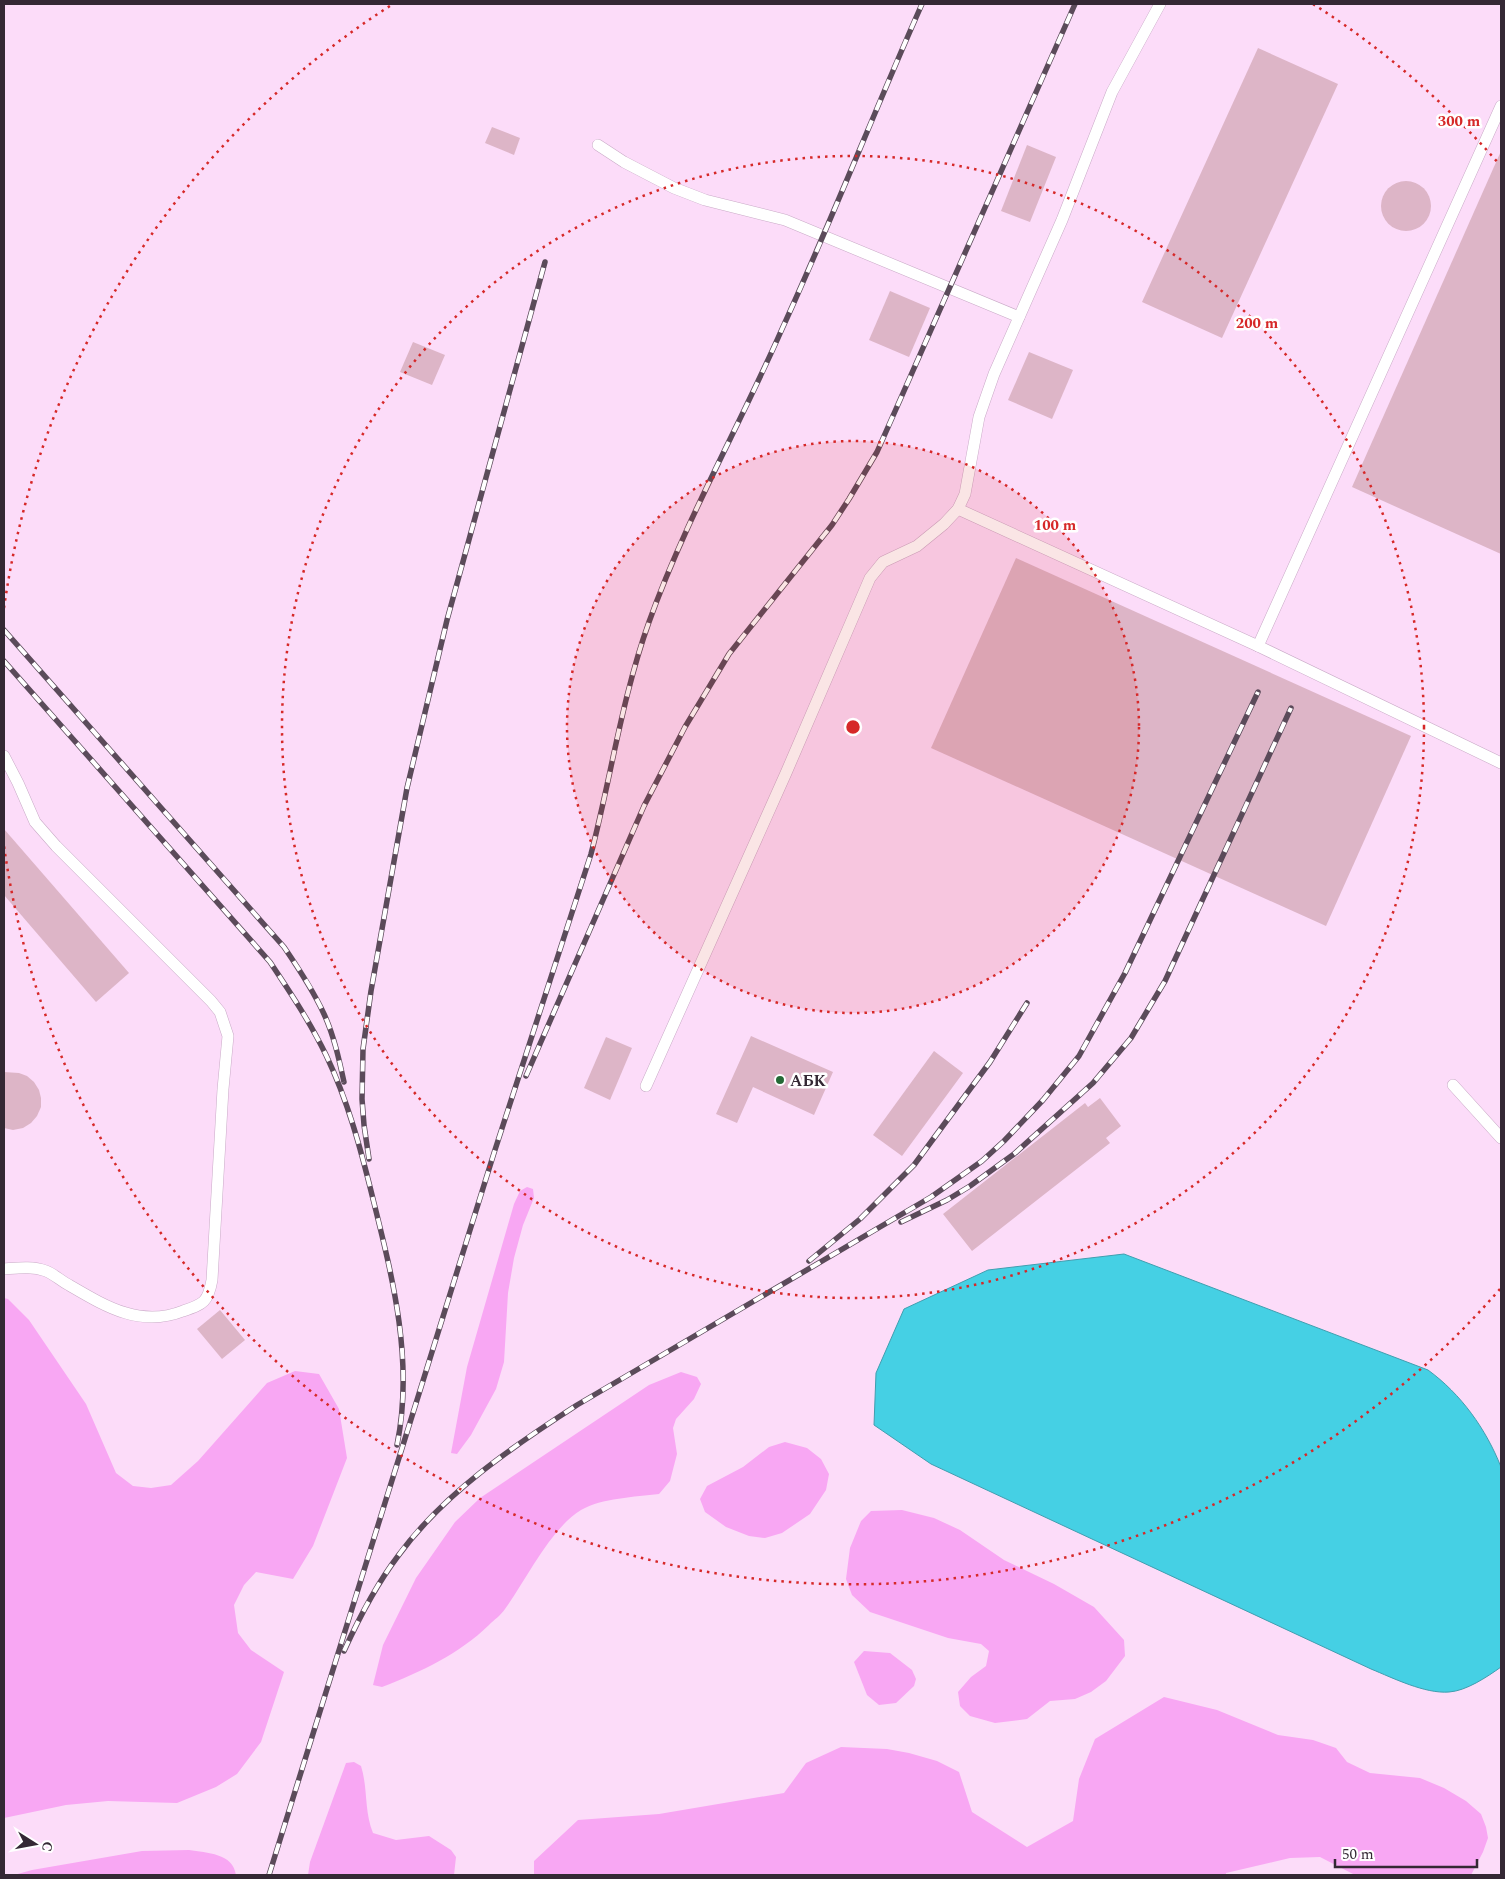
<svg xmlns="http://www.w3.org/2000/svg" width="1505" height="1879" viewBox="0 0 1505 1879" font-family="Spectral,serif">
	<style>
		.green { fill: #f8a7f3 }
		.water { fill: #45d0e4; stroke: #409eaf }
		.building { fill: #ddb5c7 }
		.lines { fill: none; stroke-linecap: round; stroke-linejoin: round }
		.lane-casing { stroke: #c9aac7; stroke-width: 12 }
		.lane { stroke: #fff; stroke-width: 11 }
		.rail-casing { stroke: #5b4b5a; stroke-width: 5.5 }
		.rail { stroke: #fff; stroke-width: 4; stroke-dasharray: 11; stroke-linecap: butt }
		.ring { fill: none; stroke: #d62828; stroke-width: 2.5; stroke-dasharray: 2.5 5 }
		.poi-dot { fill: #246935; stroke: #fff; stroke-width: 2 }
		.labels { text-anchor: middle; stroke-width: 5; stroke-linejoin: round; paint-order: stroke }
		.poi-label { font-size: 16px; font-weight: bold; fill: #342834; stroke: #fff; text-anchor: start }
		.centre { fill: #d62828; stroke: #fff; stroke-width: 2.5 }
		.ring-label { font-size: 15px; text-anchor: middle; font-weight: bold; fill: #d62828; stroke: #fff; stroke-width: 5; stroke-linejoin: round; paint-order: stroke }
	</style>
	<rect width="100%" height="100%" fill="#fcdcf9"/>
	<g class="green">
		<path d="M527 1187 533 1189 534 1198 523 1225 514 1258 508 1293 504 1362 496 1389 471 1435 457 1454 451 1453 467 1367 514 1204 520 1191Z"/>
		<path d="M4 1298 8 1299 29 1320 86 1404 116 1473 133 1486 151 1488 171 1485 198 1461 267 1383 295 1371 319 1374 339 1409 347 1458 313 1546 293 1579 256 1572 244 1585 234 1605 238 1633 251 1650 284 1672 261 1742 237 1774 216 1787 177 1803 108 1801 66 1805 4 1818Z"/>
		<path d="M681 1372 697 1377 701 1384 694 1399 676 1419 673 1428 677 1454 670 1481 659 1494C635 1497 602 1498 581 1510 551 1528 526 1580 505 1609 501 1615 494 1620 489 1625 459 1654 421 1672 382 1687L373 1685 383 1645 416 1578 455 1522 480 1498 649 1385Z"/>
		<path d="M785 1442 807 1448 821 1459 829 1474 826 1490 810 1514 782 1533 765 1538 749 1536 726 1527 705 1512 700 1499 707 1486 743 1467 769 1447Z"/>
		<path d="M902 1510 934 1518 960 1530 1004 1560 1054 1584 1094 1607 1124 1640 1125 1656 1106 1681 1091 1692 1075 1699 1050 1701 1027 1719 995 1723 970 1716 960 1706 958 1692 971 1677 986 1666 989 1651 981 1644 948 1638 870 1612 852 1595 846 1579 850 1548 861 1521 871 1511Z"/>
		<path d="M864 1651 890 1653 912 1670 916 1679 914 1686 896 1703 879 1705 867 1695 854 1662Z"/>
		<path d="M1164 1697 1217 1710 1278 1735 1313 1740 1336 1748 1347 1762 1370 1773 1420 1778 1444 1788 1466 1801 1481 1814 1486 1827 1488 1838 1483 1852 1471 1875H1355L1320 1857 1290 1858 1226 1873V1875H534V1861L578 1820 659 1814 784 1793 806 1763 841 1747 887 1749 909 1753 937 1761 959 1772 972 1812 1027 1847 1073 1821 1079 1779 1095 1739Z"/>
		<path d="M354 1762 361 1766C368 1788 364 1811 373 1833L396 1840 429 1836 451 1850 456 1857 454 1875H308L310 1862 346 1763Z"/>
		<path d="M189 1850C207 1853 233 1853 236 1875H14L32 1870 142 1851Z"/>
	</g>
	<path class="water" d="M1124 1254 1428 1370C1461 1394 1486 1429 1501 1467V1667C1487 1677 1466 1691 1449 1692 1425 1694 1393 1678 1371 1669L931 1464 874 1425 876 1373 904 1309 988 1270Z"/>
	<g class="building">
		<path d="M1258 48 1338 84 1222 338 1142 302Z"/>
		<path d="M492 127 520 138 514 155 485 143Z"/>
		<path d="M1027 145 1056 157 1030 222 1001 211Z"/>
		<path d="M1501 151V554L1352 487Z"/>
		<circle cx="1406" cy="206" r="25"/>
		<path d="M890 291 930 308 909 357 869 340Z"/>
		<path d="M413 342 445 355 432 385 400 372Z"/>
		<path d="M1029 352 1073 370 1052 419 1008 400Z"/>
		<path d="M1016 558 1411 736 1326 926 931 748Z"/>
		<path d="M4 829 129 973 96 1002 4 895Z"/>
		<path d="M751 1036 833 1072 814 1115 753 1087 737 1123 716 1114Z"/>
		<path d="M606 1037 632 1048 610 1100 584 1088Z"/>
		<path d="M934 1051 963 1073 902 1156 873 1135Z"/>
		<path d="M4 1072 19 1073 27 1076 34 1082 39 1090 41 1098V1107L37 1116 31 1123 23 1128 13 1130 4 1128Z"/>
		<path d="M1100 1098 1121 1126 1106 1138 1110 1143 972 1251 943 1214 1085 1103 1088 1107Z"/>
		<path d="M220 1310 245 1340 222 1359 197 1329Z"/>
	</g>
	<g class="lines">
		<defs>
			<g id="lane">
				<path d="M598 145 624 162 674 188 705 200 785 220 1019 317"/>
				<path d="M958 509 1258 646 1501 763"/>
				<path d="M1258 646 1501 106"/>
				<path d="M4 756 18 783 35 822 56 846 211 1001 220 1012 228 1036 223 1089 212 1280C208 1302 204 1304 183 1311 140 1328 105 1306 69 1285 61 1281 54 1274 46 1271 32 1266 18 1268 4 1269"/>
				<path d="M1453 1085 1501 1138"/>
				<path d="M646 1086 786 773 870 578 883 562 917 546 944 524 958 509 965 494 979 417 994 374 1062 220 1112 92 1160 4"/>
			</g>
		</defs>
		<use href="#lane" class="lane-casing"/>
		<use href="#lane" class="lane"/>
		<defs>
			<g id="rail">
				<path d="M4 630 284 947C299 969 313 990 324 1014 334 1036 339 1059 344 1082"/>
				<path d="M4 661 270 962C290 992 310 1022 326 1055 348 1101 361 1150 373 1199 393 1279 414 1362 397 1445"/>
				<path d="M526 1076 644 806 685 727 729 654 832 525 849 499 877 452 1075 4"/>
				<path d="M369 1159 364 1125 362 1099 363 1049 371 991 407 788 447 620 545 262"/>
				<path d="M901 1222 947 1200 970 1186 1014 1154 1093 1083 1131 1038 1165 981 1291 708"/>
				<path d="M809 1261 860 1219 914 1165 990 1062 1027 1003"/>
				<path d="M344 1651C359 1618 376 1585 398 1556 444 1493 512 1447 577 1405L931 1197 982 1161 1004 1141 1043 1100 1079 1056 1125 973 1258 692"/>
				<path d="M269 1875 494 1153 591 854C611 777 622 697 649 622 685 521 739 427 782 329 831 222 874 112 922 4"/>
			</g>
		</defs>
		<use href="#rail" class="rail-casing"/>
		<use href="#rail" class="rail"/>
	</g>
	<circle cx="853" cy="727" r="286" fill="#d62828" fill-opacity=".12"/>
	<g class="ring">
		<circle cx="853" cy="727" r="286"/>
		<circle cx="853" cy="727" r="571"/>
		<path d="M1500 1289A857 857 0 0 1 4 846M4 608A857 857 0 0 1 393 4M1313 4A857 857 0 0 1 1500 165"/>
	</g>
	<circle class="poi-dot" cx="780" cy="1080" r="5"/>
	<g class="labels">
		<g class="poi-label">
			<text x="790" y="1086">АБК</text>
		</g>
	</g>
	<circle cx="853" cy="727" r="8" class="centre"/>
	<g class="ring-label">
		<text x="1459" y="126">300 m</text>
		<text x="1257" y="328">200 m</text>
		<text x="1055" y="530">100 m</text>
	</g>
	<rect width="1505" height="1879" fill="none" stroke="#342834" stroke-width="10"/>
	<g transform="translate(35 1844) rotate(101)" stroke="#ffffff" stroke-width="4" paint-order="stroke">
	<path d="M0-4L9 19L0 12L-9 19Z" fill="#342834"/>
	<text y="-8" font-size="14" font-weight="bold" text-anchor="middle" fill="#342834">С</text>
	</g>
	<path d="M1335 1859v8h142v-8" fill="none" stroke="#342834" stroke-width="2.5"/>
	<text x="1342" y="1859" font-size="15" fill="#342834" stroke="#ffffff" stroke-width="4" paint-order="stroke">50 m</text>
</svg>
